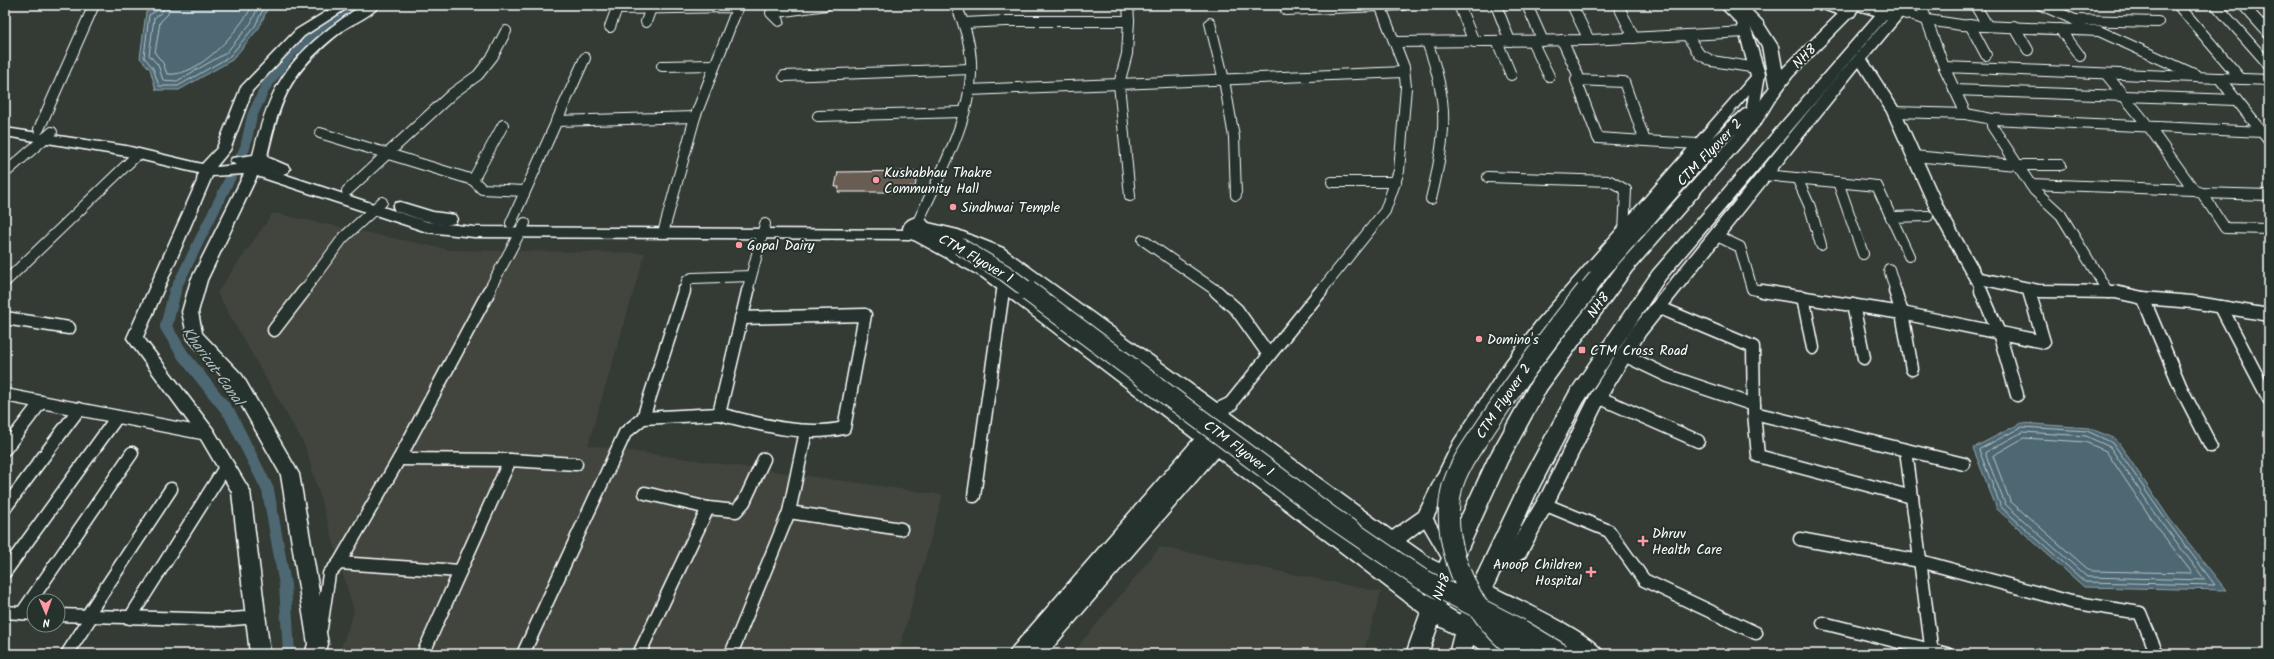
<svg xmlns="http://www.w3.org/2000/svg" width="2274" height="659" viewBox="0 0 2274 659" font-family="Kalam,sans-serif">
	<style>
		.built { fill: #43453d }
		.water { fill: #4d6873; stroke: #94a4ab }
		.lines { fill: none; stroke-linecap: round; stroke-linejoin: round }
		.shore { stroke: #b8c3c7; stroke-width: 1 }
		.canal-far1 { stroke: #4d6873; stroke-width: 10 }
		.canal { stroke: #4d6873; stroke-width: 12 }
		.building { fill: #675c52; stroke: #fff }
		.street-far1-casing { stroke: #fff; stroke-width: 12 }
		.street-casing { stroke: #fff; stroke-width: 15 }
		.secondary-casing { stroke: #fff; stroke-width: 3 }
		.primary-casing { stroke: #fff; stroke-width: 3 }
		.highway-casing { stroke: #fff; stroke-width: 3 }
		.street-far1 { stroke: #26332d; stroke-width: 10 }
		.street { stroke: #26332d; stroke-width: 12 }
		.secondary { fill: #26332d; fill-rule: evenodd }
		.primary { fill: #26332d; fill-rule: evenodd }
		.highway { fill: #26332d; fill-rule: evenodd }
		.primary-bridge-far1-casing { stroke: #fff; stroke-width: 18; stroke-linecap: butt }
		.primary-bridge-casing { stroke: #fff; stroke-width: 22; stroke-linecap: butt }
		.primary-bridge-far1 { stroke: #26332d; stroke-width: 16 }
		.primary-bridge { stroke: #26332d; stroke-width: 20 }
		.poi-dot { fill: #ff9aa2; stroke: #26332d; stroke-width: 1.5 }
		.labels { text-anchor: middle; stroke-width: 4; stroke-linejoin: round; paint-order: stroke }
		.street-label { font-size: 14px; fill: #fff; stroke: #26332d }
		.poi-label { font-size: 14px; fill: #fff; stroke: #26332d; text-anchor: start }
		.water-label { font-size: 15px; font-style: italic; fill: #afbbc0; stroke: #26332d }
	</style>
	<rect width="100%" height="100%" fill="#333b34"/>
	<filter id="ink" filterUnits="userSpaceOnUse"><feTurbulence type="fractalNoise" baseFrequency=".025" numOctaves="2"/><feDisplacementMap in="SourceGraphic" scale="8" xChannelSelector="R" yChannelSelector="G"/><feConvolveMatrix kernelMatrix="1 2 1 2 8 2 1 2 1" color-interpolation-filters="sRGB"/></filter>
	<g filter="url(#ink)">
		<g class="built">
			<path d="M273 213 450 250 645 253 588 445 943 495 898 654H339L354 611 305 446 217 293Z"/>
			<path d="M1160 547 1381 592 1363 654H1072Z"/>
		</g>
		<g class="water">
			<path d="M158 5H269L259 28 232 60 179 90H156L150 69 140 58 146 12Z"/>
			<path d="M2021 423 2089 428 2116 439 2169 518 2226 590 2084 587 1997 509 1973 448Z"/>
		</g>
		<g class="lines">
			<g class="shore">
				<path d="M159 5 158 10 149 15 144 57 153 68 159 86H178L229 57 255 26 265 5"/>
				<path d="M164 5 162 12 154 18 149 55 158 65 163 80 177 81 226 53 251 23 259 5"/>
				<path d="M170 5 168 14 160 22 155 53 163 63 167 74C199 78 239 30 253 5"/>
				<path d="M2022 427 2087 431 2113 443 2166 520 2215 585 2085 582 2001 507 1979 450Z"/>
				<path d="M2023 432 2086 436 2110 447 2162 523 2205 580 2087 577 2005 504 1985 453Z"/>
				<path d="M2024 438 2085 442 2106 451 2157 527 2192 573 2090 571 2010 501 1993 456Z"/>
			</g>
			<path class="canal-far1" d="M174 292 245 148 252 116 266 86 292 52 355 5"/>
			<path class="canal" d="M175 291 166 327 183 355 230 414 268 490 285 585 289 654"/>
		</g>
		<path class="building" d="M918 171 915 187H910V192H838L839 187H835L838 172Z"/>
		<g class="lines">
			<defs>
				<g id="street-far1">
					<path d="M1128 5 1129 21"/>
					<path d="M1459 5 1474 42"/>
					<path d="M1496 5 1510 41"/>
					<path d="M1527 5 1543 41"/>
					<path d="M1572 5 1589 40"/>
					<path d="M1618 5 1634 38"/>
					<path d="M1921 5 1944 67"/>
					<path d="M1975 5 1987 25"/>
					<path d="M2041 5 2082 23"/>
					<path d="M2178 5 2241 79"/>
					<path d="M2216 5 2269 65"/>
					<path d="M2243 5 2269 34"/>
					<path d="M617 9 734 7 737 9 695 117 663 233"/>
					<path d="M1286 10 1403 5"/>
					<path d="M1900 12 1927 20 1961 25 2099 31 2196 75"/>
					<path d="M2075 20 2158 22"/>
					<path d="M779 21 771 13 826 5"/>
					<path d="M646 22 652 5"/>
					<path d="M964 23 1005 21H1129L1127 54 1119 84 969 90"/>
					<path d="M1210 23 1224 80 1234 137 1236 195"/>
					<path d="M1970 25 1986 55"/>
					<path d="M2014 26 2028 50"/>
					<path d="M610 27 618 5"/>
					<path d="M2060 29 2080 56"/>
					<path d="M1687 35 1699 54 1712 61 1757 68"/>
					<path d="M1562 40 1578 75"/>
					<path d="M1497 41 1511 75"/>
					<path d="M1532 41 1549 76"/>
					<path d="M1396 42 1589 40 1746 32"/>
					<path d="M1427 42C1450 103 1446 137 1431 199"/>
					<path d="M662 66 714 65"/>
					<path d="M2106 74 2149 127 2194 190 2202 193 2269 195"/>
					<path d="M784 76 971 69"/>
					<path d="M2219 78 2269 141"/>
					<path d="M1576 80 1624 82 1645 141 1598 138Z"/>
					<path d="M1954 90 2236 100"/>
					<path d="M1894 112 1966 114 1944 67 2269 80"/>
					<path d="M1966 114 1992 119 2262 132"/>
					<path d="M818 116 962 112"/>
					<path d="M1992 119V126L2034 190 2061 215 2108 292"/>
					<path d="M556 121 695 117"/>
					<path d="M39 129 94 5"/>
					<path d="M320 133 473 180 482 189 524 191"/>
					<path d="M1645 141 1698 144"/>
					<path d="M1913 156 2017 165H2061"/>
					<path d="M5 173 52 132"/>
					<path d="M1764 175 1877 186 1891 217 1928 216"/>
					<path d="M1488 177 1610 181 1626 190 1624 232"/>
					<path d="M1797 178 1810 207 1821 245"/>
					<path d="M473 180 503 125"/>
					<path d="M1332 182H1396"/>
					<path d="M1838 182 1863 254"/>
					<path d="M2030 184 2194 190"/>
					<path d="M347 191 453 93 478 75 493 56 506 31"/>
					<path d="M2202 193 2225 228 2269 229"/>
					<path d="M1130 196 1119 84 1404 72"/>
					<path d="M1891 217 1909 256"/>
					<path d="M511 223 585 58"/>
					<path d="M917 224C939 176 974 114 971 61 970 41 964 23 956 5"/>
					<path d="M1715 235 1740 247 1752 289 1768 292"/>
					<path d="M1143 240 1218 292"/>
					<path d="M1889 269 1896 292"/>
					<path d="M1976 278 1982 292"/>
					<path d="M5 282 138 154"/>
					<path d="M2028 288 2029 292"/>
					<path d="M303 292 343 238 382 202"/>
					<path d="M488 292 525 223"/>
					<path d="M684 292 687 281 692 278 751 276"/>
					<path d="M747 292 765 224"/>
					<path d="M1003 292 1004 286"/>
					<path d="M1320 292 1385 211 1399 171 1406 87 1404 67 1380 5"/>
				</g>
				<g id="street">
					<path d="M1216 291 1237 310 1269 355"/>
					<path d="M1762 291 1902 313 2044 342 2029 291"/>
					<path d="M1895 291 1902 313 1912 369"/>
					<path d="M1981 291 1999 333 2017 395"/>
					<path d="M2107 291 2108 292"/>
					<path d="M1803 297 1813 348"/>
					<path d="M2143 298 2181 388 2211 446"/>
					<path d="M1853 305 1864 358"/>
					<path d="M1658 307 1753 347 1754 413 1964 464"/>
					<path d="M2221 307 2269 399"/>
					<path d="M5 318 69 328"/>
					<path d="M274 330 304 291"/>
					<path d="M1624 355 1668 376 1754 405"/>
					<path d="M5 395 207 434"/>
					<path d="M1598 397 1698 441"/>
					<path d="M1230 404 1321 291"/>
					<path d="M1754 413 1758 456 1912 497 1932 654"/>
					<path d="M719 414C759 424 803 437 844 428L865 315 741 318"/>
					<path d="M643 418 684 291"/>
					<path d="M5 449 41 402"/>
					<path d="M1906 450 1912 497"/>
					<path d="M399 459 510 460 576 464"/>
					<path d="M645 493 708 508"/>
					<path d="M974 496 1003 291"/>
					<path d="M1544 504 1609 531 1644 580 1756 633"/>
					<path d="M5 508 79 409"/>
					<path d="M789 512 806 431"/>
					<path d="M1425 517 1450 560"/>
					<path d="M1800 539 1920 561 2071 602 2140 613 2157 654"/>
					<path d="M339 563 460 571"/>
					<path d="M5 572 117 417"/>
					<path d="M5 612 34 614"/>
					<path d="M22 613 132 453"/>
					<path d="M58 615 222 620 256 617"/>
					<path d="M87 616 171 489"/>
					<path d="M130 618 226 466"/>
					<path d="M1823 623 1947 654"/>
					<path d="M321 628 329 574 339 563 399 459 489 291"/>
					<path d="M67 654 91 617"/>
					<path d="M423 654 510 460"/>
					<path d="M523 654 625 433 643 418 719 414 748 291"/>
					<path d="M639 654 708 508 736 511 744 502 764 459"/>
					<path d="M731 654 789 512 901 529"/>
				</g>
				<g id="secondary">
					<path d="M337 5H352L304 36 252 91 230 150 216 167 236 165 230 161 232 158 253 155C268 95 281 66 331 27 341 20 354 9 365 5 369 4 376 5 380 5 372 16 353 23 342 31 291 71 281 95 267 157L288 166 290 169 288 172 283 174 262 167 428 222 474 227 918 230 917 227 919 223 924 222 958 230 1003 248 1217 403 1230 397 1236 399 1238 404 1236 409 1229 412 1392 531 1419 512 1454 441 1504 364 1537 321 1751 76 1737 23 1719 5H1732L1749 22 1765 74 1759 110H1749L1747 107 1749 94 1549 329 1516 374 1467 450 1431 522 1406 541 1433 560 1452 569 1454 575 1452 581 1445 583 1419 572 1219 423 1216 431 1225 432 1228 437 1226 444 1440 605 1443 611 1440 617 1433 620 1426 617 1217 457 1047 654H1009L1012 648 1194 439 982 277 912 239 474 237 427 232 257 176 207 280 198 312 202 333 242 375 299 474 328 644 325 654H305L308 644 281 475 230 385 188 339 182 312 191 280 244 174 212 176 143 337 213 429 250 491 270 654H250L232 492 201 439 127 338 197 181 198 173 126 156 5 136V128L126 146 202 164 217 148 241 87 296 30ZM922 232 947 237 993 256 1206 414 1201 426 992 269Z"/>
					<path d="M1899 5H1912L1867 59 1901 112 1943 206 1981 273 2039 285 2115 286 2143 292 2192 296 2269 309V321L2192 308 2143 304 2115 298 2039 297 1971 282 1929 206 1887 112 1859 67 1645 335 1605 400 1554 503 1525 557 1489 579 1482 577 1480 571 1482 565 1511 545 1542 493 1592 392 1633 327 1827 88Z"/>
					<path d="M400 202 433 212 455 215 457 219 455 223C437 228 413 216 395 211L393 207 395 203Z"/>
				</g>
				<g id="primary">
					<path d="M1847 5H1871L1881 8 1884 5H1898L1893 12 1901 17 1894 21 1886 19 1665 279 1583 403 1538 489 1493 587C1516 599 1595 634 1604 654H1574L1547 637 1486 605 1479 625 1518 647 1521 654H1489L1473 645 1471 654H1449L1454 634 1438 625 1428 654H1406L1434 575 1488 459 1532 380 1619 264 1736 133 1713 155 1603 281 1597 283 1591 281 1588 277 1591 273 1701 147 1743 110 1748 108 1754 110 1781 70ZM1858 10 1875 15 1653 271 1569 393 1522 480 1475 579 1470 577 1462 579 1459 586 1462 593 1468 596 1460 615 1445 606 1456 575 1507 462 1546 390 1631 272 1761 123 1775 100 1792 77Z"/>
					<path d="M917 217 926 220 931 226 965 242 967 246 965 250C953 254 938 243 927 238 904 248 892 222 917 217Z"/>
				</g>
				<g id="highway">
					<path d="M1729 5H1746L1762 21 1778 46 1785 85 1783 89H1771L1769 85 1762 46 1750 27Z"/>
					<path d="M1817 5C1829 5 1848 2 1856 13L1854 16 1848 18 1820 8Z"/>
				</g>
			</defs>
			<use href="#street-far1" class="street-far1-casing"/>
			<use href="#street" class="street-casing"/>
			<use href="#secondary" class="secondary-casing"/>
			<use href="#primary" class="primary-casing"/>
			<use href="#highway" class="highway-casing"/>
			<use href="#street-far1" class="street-far1"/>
			<use href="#street" class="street"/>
			<use href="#secondary" class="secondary"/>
			<use href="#primary" class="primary"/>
			<use href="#highway" class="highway"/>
			<defs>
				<g id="primary-bridge-far1">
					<path d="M959 246 1005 273 1030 292"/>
					<path d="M1585 292 1597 277"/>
				</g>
				<g id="primary-bridge">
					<path d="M1028 291 1331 517 1420 578 1523 631 1561 654"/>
					<path d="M1524 654C1498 637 1480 614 1466 585 1452 556 1444 520 1452 488 1458 465 1474 445 1487 425 1518 379 1551 334 1586 291"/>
				</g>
			</defs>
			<use href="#primary-bridge-far1" class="primary-bridge-far1-casing"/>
			<use href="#primary-bridge" class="primary-bridge-casing"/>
			<use href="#primary-bridge-far1" class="primary-bridge-far1"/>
			<use href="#primary-bridge" class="primary-bridge"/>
		</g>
	</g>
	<g class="poi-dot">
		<circle cx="876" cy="180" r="4"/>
		<circle cx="953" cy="207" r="4"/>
		<circle cx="739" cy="245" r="4"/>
		<circle cx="1479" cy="339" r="4"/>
		<rect x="1578" y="346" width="8" height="8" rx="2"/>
		<path d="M1641 535h4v4h4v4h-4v4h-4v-4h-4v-4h4z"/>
		<path d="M1589 566h4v4h4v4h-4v4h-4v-4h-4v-4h4z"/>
	</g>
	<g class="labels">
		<g class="street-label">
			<text transform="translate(1804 56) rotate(-46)" y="5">NH8</text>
			<text transform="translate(1709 152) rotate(-46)" y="5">CTM Flyover 2</text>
			<text transform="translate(976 258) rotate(30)" y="5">CTM Flyover 1</text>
			<text transform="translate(1598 305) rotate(-54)" y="5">NH8</text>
			<text transform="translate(1503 401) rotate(-56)" y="5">CTM Flyover 2</text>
			<text transform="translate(1239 448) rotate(37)" y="5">CTM Flyover 1</text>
			<text transform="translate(1441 587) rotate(-70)" y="5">NH8</text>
		</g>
		<g class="poi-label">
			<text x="884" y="177">Kushabhau Thakre<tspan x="884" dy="16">Community Hall</tspan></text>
			<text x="961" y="212">Sindhwai Temple</text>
			<text x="747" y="250">Gopal Dairy</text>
			<text x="1487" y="344">Domino's</text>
			<text x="1590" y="355">CTM Cross Road</text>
			<text x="1652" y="538">Dhruv<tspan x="1652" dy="16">Health Care</tspan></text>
			<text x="1582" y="569" text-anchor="end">Anoop Children<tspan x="1582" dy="16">Hospital</tspan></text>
		</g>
		<g class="water-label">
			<text transform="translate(213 366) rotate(54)" y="5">Kharicut Canal</text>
		</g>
	</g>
	<rect width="2274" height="659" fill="none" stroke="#26332d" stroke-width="20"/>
	<rect x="10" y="10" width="2254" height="639" fill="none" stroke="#fff" stroke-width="1.5" filter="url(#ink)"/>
	<g transform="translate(46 613) rotate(178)"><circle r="19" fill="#26332d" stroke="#7d8581"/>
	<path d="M0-3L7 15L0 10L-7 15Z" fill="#ff9aa2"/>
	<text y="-6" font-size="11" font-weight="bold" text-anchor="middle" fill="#ffffff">N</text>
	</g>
</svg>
